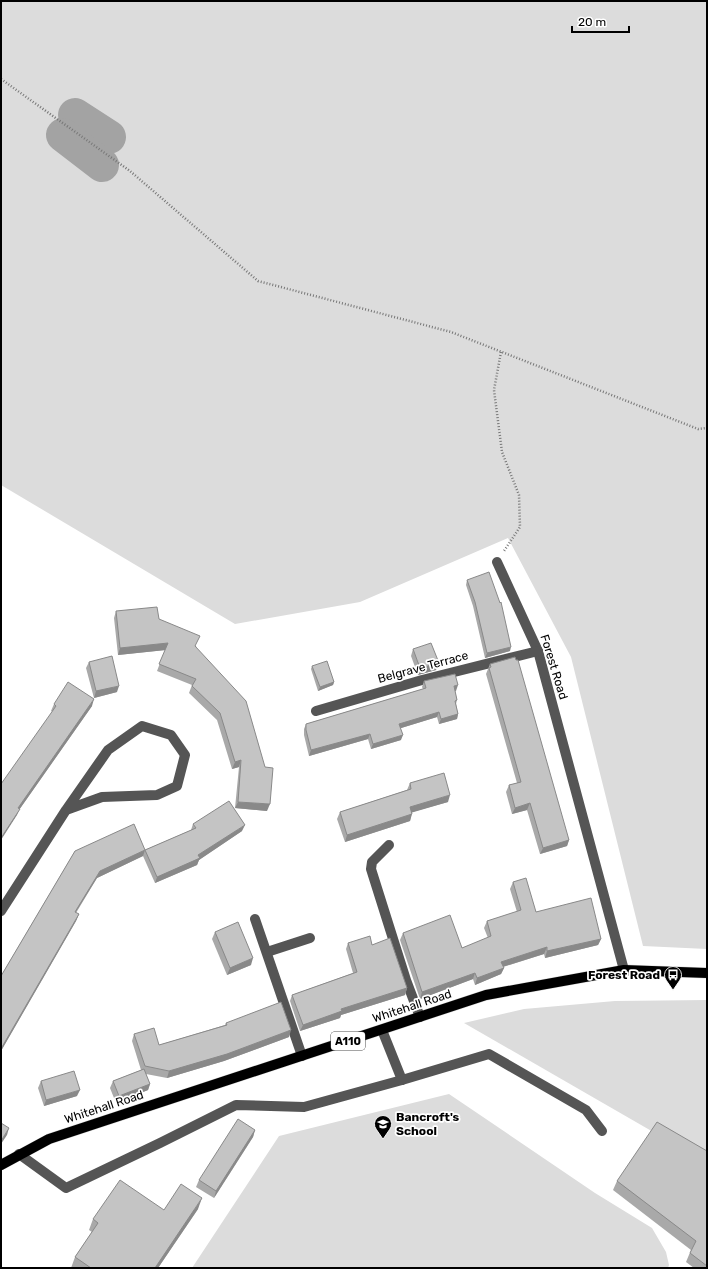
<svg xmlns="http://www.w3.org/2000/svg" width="708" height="1269" viewBox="0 0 708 1269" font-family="Rubik,sans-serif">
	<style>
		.green { fill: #dcdcdc }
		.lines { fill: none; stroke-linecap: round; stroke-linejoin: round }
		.river { stroke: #a3a3a3; stroke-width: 34 }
		.major-casing { stroke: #dbdbdb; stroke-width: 11 }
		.path { stroke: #777; stroke-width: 2.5; stroke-dasharray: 1 2; stroke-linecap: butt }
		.minor { stroke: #555; stroke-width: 10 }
		.major { stroke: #000; stroke-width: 10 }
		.wall { fill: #a9a9a9 }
		.shaded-wall { fill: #898989 }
		.building { fill: #c4c4c4; stroke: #898989 }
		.labels { text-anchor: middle; stroke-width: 3.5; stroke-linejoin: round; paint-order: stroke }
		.shield { fill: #fff; stroke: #4c4c4c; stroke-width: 1 }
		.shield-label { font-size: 11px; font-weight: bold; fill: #000 }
		.street-label { font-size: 12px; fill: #000; stroke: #fff }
		.poi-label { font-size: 12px; font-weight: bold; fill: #000; stroke: #fff; text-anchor: end }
	</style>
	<rect width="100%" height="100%" fill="#fff"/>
	<g class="green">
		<path d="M1 1H707V949L643 946 571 657 508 538 360 602 235 624 1 485Z"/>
		<path d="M707 1000V1163L464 1023 524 1009 615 1001Z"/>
		<path d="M449 1094 595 1193 652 1228 666 1252 669 1265 668 1268H192L279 1136Z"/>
	</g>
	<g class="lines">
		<g class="river">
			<path d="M75 115 109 137"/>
			<path d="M63 135 102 165"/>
		</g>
		<defs>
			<path id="major" d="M1 1165 49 1139 486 995 624 970 707 973"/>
		</defs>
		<use href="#major" class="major-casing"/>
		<g class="path">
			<path d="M1 79 130 171 258 281 451 332 698 429 707 428"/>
			<path d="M501 352 494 390 502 452 519 495 520 527 504 551"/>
		</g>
		<g class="minor">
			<path d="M497 562 538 651 624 970"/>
			<path d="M316 711 422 680 538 651"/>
			<path d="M389 845 372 862 371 869 406 980 420 1017"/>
			<path d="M1 911 66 810 108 750 142 726 171 735 185 755 177 786 157 795 102 797 66 810"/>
			<path d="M255 919 302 1056"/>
			<path d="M267 952 310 938"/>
			<path d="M382 1030 402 1080"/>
			<path d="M19 1154 66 1188 160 1143 236 1105 304 1107 402 1080 489 1054 586 1110 602 1131"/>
		</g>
		<use href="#major" class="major"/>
	</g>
	<g class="wall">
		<path d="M467 580 510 651 485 658 473 606 466 585Z"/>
		<path d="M116 611 159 619 196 646 267 811 235 808 239 767 232 769 217 720 189 693 192 685 157 671 165 650 118 655 114 618Z"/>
		<path d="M413 649 436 670 418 675 411 656Z"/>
		<path d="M89 662 117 692 94 698 86 668Z"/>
		<path d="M490 664 569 840 567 846 540 854 527 810 512 814 506 792 509 785 517 783 486 674Z"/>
		<path d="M312 666 334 682 333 685 318 691 311 669Z"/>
		<path d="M424 681 456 691H455L457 700 456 704 458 714 457 719 439 724 437 717 401 728V740L371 749 368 739 309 756 304 735V729L306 724 423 689 422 687Z"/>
		<path d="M54 704 92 706 19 810 17 815 52 711H51Z"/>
		<path d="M410 783 448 802 412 812 410 821 345 842 337 819 340 812 407 790Z"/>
		<path d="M193 824 242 831 199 860 197 865 155 883 143 856 97 878 76 913 79 914 76 921 1 1051V976L75 851 145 850 191 830Z"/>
		<path d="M513 882 536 912 601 939 598 945 545 958 544 954 503 967 504 968 501 974 475 985 473 979 420 999 400 940 403 933 462 948 488 938 484 928 487 921 517 912 510 889Z"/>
		<path d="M215 932 251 965 227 975 212 939Z"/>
		<path d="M348 943 372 945 407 988 405 995 341 1015 340 1018 300 1031 290 1001 292 995 353 973 346 949Z"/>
		<path d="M226 1023 289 1037 224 1061 167 1078 146 1074 150 1084 148 1090 116 1103 110 1088 113 1081 141 1070 132 1041 134 1034 159 1045 225 1025Z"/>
		<path d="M41 1081 77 1096 44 1106 38 1088Z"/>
		<path d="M255 1130 253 1137 214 1198 196 1187 199 1180Z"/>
		<path d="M707 1151V1268H694L686 1262 691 1250 613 1190 617 1181Z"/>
		<path d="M198 1209 158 1268H71L75 1257 92 1232 89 1230 93 1219 164 1210Z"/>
	</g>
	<g class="shaded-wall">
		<path d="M168 643 166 650 118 655 120 648Z"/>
		<path d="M511 647 510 651 485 658 487 653Z"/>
		<path d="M439 663 436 670 418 675 420 668Z"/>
		<path d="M334 682 333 685 318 691 320 687Z"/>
		<path d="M458 685 456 691 452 692 454 686Z"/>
		<path d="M119 686 117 692 94 698 96 691Z"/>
		<path d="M94 699 92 706 19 810 17 815 1 840V838L18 808Z"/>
		<path d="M439 712 437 717 398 729 399 724Z"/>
		<path d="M458 714 457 719 439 724 441 719Z"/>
		<path d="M370 734 368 739 309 756 311 750Z"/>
		<path d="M403 735 401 740 371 749 373 744Z"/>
		<path d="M241 760 239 767 232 769 235 762Z"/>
		<path d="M450 795 448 802 407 814 410 807Z"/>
		<path d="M238 802 270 804 267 811 235 808Z"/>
		<path d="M530 803 527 810 512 814 515 808Z"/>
		<path d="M412 814 410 821 345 842 347 835Z"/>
		<path d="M245 825 242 831 199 860 197 865 155 883 157 877 198 855Z"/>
		<path d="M569 840 567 846 540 854 543 848Z"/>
		<path d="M145 850 143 856 97 878 72 918 75 912 100 871Z"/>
		<path d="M79 914 76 921 1 1051 2 1047Z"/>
		<path d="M601 939 598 945 545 958 547 951Z"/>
		<path d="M547 947 544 954 499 968 501 962Z"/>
		<path d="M253 958 251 965 227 975 230 968Z"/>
		<path d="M504 968 501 974 475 985 477 978Z"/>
		<path d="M475 973 473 979 420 999 422 992Z"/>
		<path d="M407 988 405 995 341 1015 340 1018 300 1031 303 1025 341 1009Z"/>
		<path d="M291 1030 289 1037 224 1061 167 1078 169 1071Z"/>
		<path d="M150 1084 148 1090 116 1103 119 1096Z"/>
		<path d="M80 1090 77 1096 44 1106 46 1100Z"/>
		<path d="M9 1128 7 1135 1 1144V1141Z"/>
		<path d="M255 1130 253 1137 214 1198 216 1191Z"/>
		<path d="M202 1198 198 1209 158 1268H155Z"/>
	</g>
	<g class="building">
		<path d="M489 572 500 603 501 602 511 647 487 653 475 602 467 580Z"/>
		<path d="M157 607 159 619 200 636 195 646 246 701 265 767 273 768 270 804 238 802 241 760 235 762 220 713 192 686 196 679 159 664 168 643 120 648 116 611Z"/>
		<path d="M431 643 439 663 420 668 413 649Z"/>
		<path d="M112 656 119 686 96 691 89 662Z"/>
		<path d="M515 657 516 660H518L569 840 543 848 530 803 515 808 509 785 521 782 489 668 491 667 490 664Z"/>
		<path d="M327 661 334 682 320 687 312 666Z"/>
		<path d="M455 674 458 685 454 686 457 700 455 701 458 714 441 719 439 712 399 724 403 735 373 744 370 734 311 750 306 730V724L426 688 424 681Z"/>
		<path d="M68 682 94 699 18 808 20 809 1 838V784L56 706 54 704Z"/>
		<path d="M444 773 450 795 410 807 412 814 347 835 340 812 411 789 410 783Z"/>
		<path d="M229 801 245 825 198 855 200 858 157 877 145 850 196 828 193 824Z"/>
		<path d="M134 824 145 850 100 871 75 912 79 914 2 1047H1V976L75 851Z"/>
		<path d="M526 878 536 912 591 898 601 939 547 951V947L501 962 504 968 477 978 475 973 422 992 403 933 450 915 462 948 491 936 487 921 521 910 513 882Z"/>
		<path d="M238 922 253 958 230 968 215 932Z"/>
		<path d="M370 936 372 945 390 938 407 988 341 1009 342 1011 303 1025 292 995 357 972 348 943Z"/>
		<path d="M281 1002 291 1030 227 1054 169 1071 145 1066 134 1034 154 1028 159 1045 227 1025 226 1023Z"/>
		<path d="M144 1069 150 1084 119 1096 113 1081Z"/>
		<path d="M74 1071 80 1090 46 1100 41 1081Z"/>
		<path d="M238 1119 255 1130 216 1191 199 1180Z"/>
		<path d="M657 1122 707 1151V1266L690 1253 696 1241 617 1181Z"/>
		<path d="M1 1123 9 1128 1 1141Z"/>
		<path d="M120 1180 164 1210 181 1184 202 1198 155 1268H91L75 1257 98 1223 93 1219Z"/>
	</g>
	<defs>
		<symbol id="bus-pin" viewBox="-11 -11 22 30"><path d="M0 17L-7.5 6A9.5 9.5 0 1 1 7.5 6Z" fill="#000" stroke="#fff"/><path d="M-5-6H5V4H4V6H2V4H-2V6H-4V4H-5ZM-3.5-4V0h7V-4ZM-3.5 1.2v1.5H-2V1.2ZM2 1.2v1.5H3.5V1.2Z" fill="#fff"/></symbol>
		<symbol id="school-pin" viewBox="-11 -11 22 30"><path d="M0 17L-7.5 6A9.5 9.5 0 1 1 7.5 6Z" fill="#000" stroke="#fff"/><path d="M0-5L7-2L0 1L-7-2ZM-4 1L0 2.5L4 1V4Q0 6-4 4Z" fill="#fff"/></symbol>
	</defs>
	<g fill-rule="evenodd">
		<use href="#bus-pin" x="663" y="965" width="20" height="27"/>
		<use href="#school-pin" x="373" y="1114" width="20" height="27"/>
	</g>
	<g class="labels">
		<rect class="shield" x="331" y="1032" width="34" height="18" rx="3"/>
		<g class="shield-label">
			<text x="348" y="1045">A110</text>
		</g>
		<g class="street-label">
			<text transform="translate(423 667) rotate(-15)" y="4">Belgrave Terrace</text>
			<text transform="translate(554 667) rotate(73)" y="4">Forest Road</text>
			<text transform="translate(412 1006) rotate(-18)" y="4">Whitehall Road</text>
			<text transform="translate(104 1107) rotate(-18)" y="4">Whitehall Road</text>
		</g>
		<g class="poi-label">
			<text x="660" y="979">Forest Road</text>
			<text x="396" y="1121" text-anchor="start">Bancroft's<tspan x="396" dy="14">School</tspan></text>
		</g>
	</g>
	<rect width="708" height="1269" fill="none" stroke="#000000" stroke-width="4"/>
	<path d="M572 26v6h57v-6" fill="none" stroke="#000000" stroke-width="2"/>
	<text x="578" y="26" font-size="12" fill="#000000" stroke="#ffffff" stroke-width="3" paint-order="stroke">20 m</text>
</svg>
